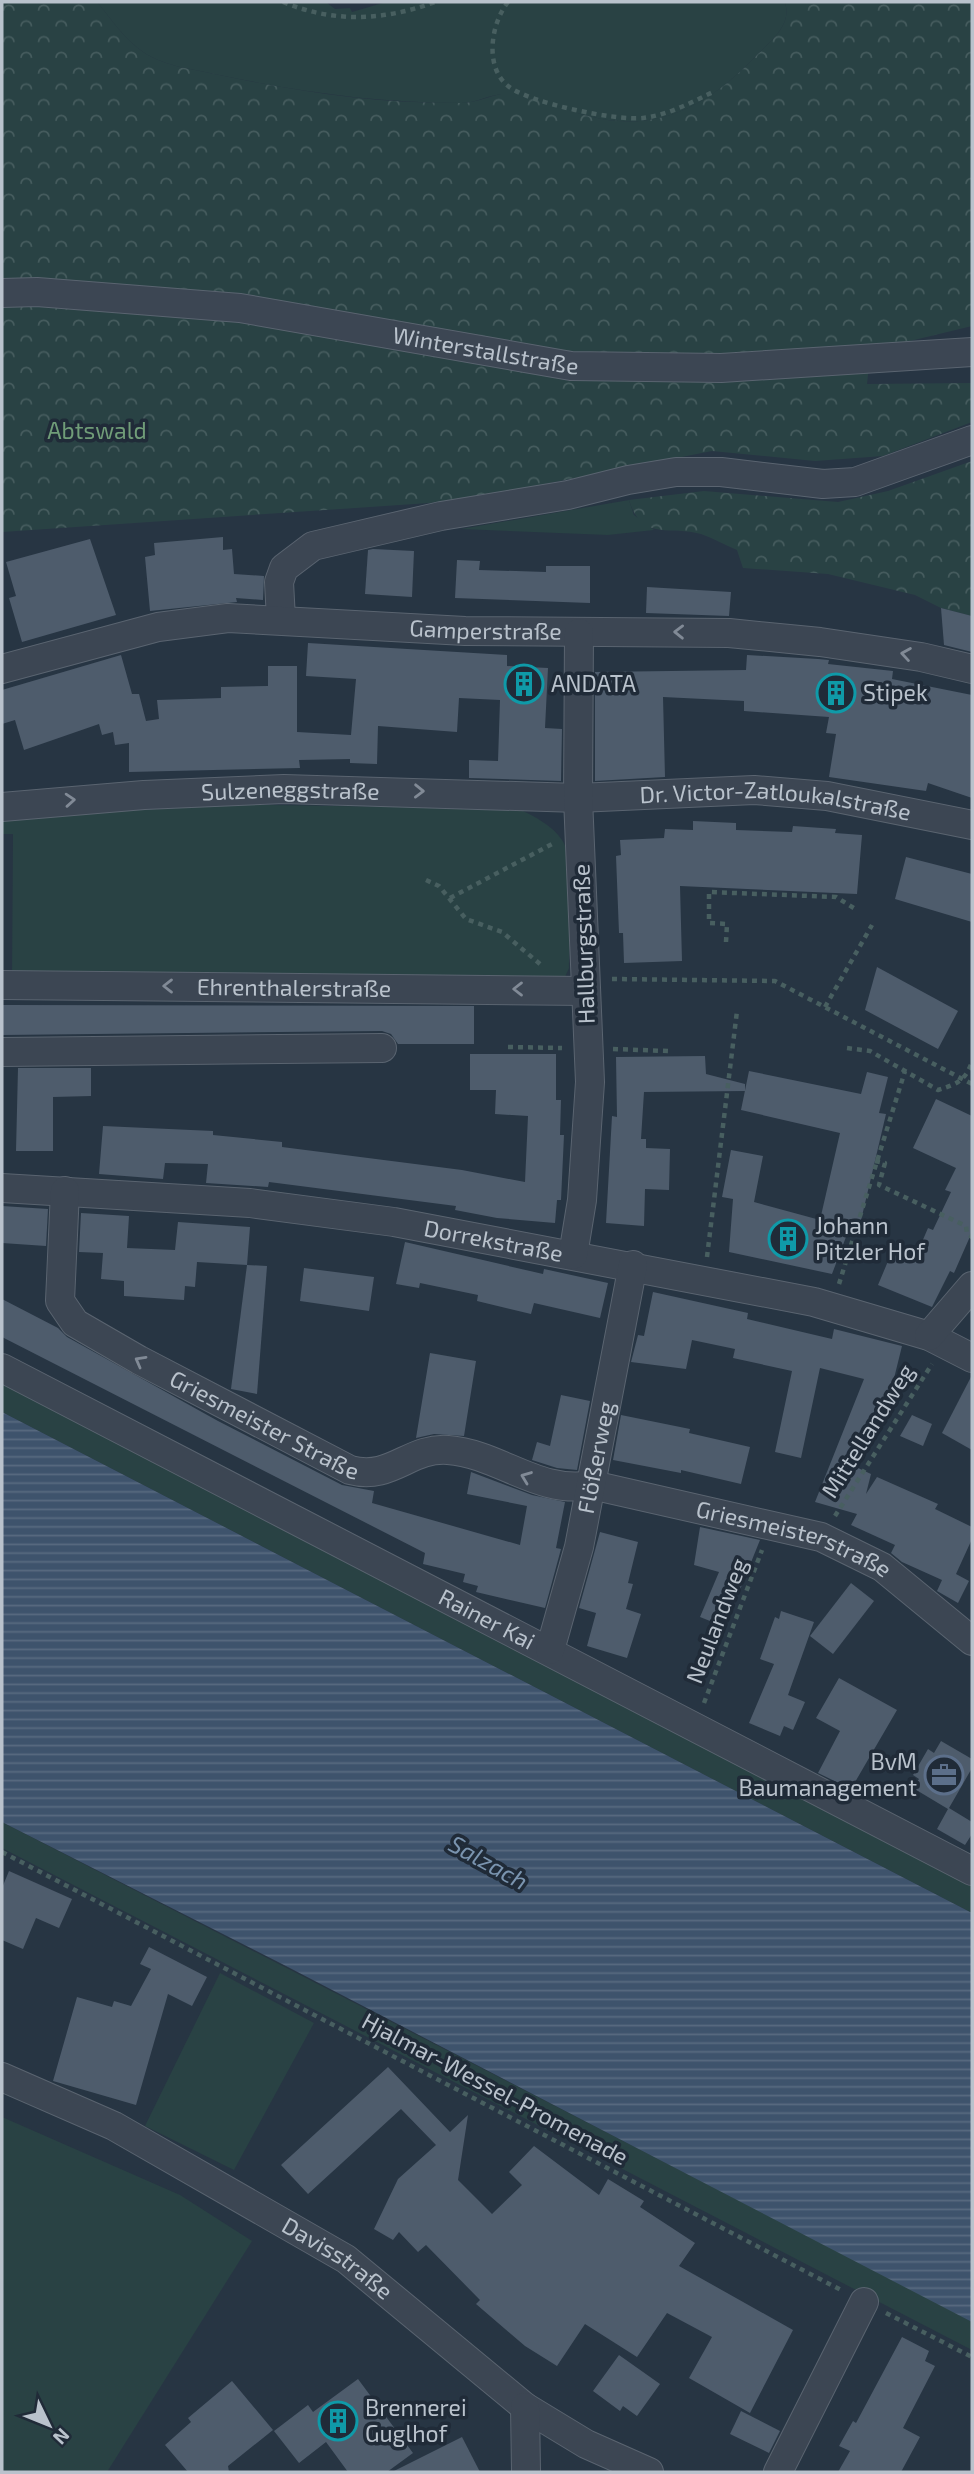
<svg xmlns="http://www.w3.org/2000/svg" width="974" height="2474" viewBox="0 0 974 2474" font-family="'Exo 2',sans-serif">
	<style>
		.green { fill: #294244 }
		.forest { fill: url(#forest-crowns) }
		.water { fill: url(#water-rules) }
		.building { fill: #4e5c6c }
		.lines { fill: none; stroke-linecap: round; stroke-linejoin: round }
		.minor-casing { stroke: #5a6470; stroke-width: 30 }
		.path { stroke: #485f60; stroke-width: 4.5; stroke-dasharray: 5 5; stroke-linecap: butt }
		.minor { stroke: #3c4653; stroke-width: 28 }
		.oneway { stroke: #818a96 }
		.labels { text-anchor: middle; stroke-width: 7; stroke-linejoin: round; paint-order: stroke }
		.street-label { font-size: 23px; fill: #b9c2cc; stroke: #202b38 }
		.park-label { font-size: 23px; fill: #709d78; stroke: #202b38 }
		.poi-label { font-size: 23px; fill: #b9c2cc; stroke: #202b38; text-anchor: start }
		.water-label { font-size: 24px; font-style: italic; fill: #7a94af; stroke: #202b38 }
	</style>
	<defs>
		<pattern id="forest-crowns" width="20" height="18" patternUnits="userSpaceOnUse" patternTransform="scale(1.75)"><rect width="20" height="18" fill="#294244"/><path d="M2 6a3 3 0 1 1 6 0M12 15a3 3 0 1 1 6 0" fill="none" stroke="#465c5e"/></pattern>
		<pattern id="water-rules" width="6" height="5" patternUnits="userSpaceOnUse" patternTransform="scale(1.75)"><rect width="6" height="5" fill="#3e536c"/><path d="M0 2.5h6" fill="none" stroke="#586a80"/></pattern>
	</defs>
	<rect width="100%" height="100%" fill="#273543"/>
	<g class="green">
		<path d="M97 2H326L335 9 350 8 352 12 386 2H785C792 25 773 39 758 54 708 107 657 135 584 115 558 108 534 95 507 94 492 93 477 103 461 103 379 103 300 92 219 75 194 69 165 67 143 52 125 40 111 19 97 2Z"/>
		<path d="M629 500 634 515 654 530 608 535 461 529Z"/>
		<path d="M204 804 519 809C535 817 552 825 562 840 577 862 569 940 569 968L565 977H12L13 834H2V816Z"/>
		<path d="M2 1378 972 1880V1913L2 1412Z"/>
		<path d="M2 1822 939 2303 972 2322V2350L2 1848Z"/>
		<path d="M220 1973 314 2023 234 2170 145 2126Z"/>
		<path d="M2 2117 180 2195 252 2241 107 2472H2Z"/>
	</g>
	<g class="forest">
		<path d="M2 2H97C111 19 125 40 143 52 165 67 194 69 219 75 299 92 379 104 461 103 479 103 496 92 513 93 536 94 561 109 584 115 656 135 708 107 758 54 773 39 792 25 785 2H972V326L881 348 869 365 867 384 972 383V422L883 456 815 461 712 451 458 501 2 532Z"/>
		<path d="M972 461V616L941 608 915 595 828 574 743 568 737 550C725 545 713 538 701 534 669 525 642 542 629 500L704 491 838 502 888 491Z"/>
	</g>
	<path class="water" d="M2 1412 972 1913V2322L286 1966 2 1822Z"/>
	<g class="building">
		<path d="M223 537V550L232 549 234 574 264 576 263 600 236 598 237 602 150 611 145 557 155 555 154 543Z"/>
		<path d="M90 539 116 615 22 642 9 598 16 596 6 562Z"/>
		<path d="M373 549 414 551 412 597 365 594 368 550Z"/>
		<path d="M457 560 480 561 479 570 546 572V566H590V603L455 598Z"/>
		<path d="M647 587 731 592 729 616 646 613Z"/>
		<path d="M941 608 972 616V652L944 645Z"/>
		<path d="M308 643 507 655V666L548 668 545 728 562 729 561 781 469 778V760L498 761 500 700 459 698 457 732 378 726 377 764 350 763V759L299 760 300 768 129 772V743L115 745 113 732 102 735 99 724 24 750 15 720 2 724V690L121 655 132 694H139L146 721 159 719 157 700 221 698V687L268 686V666H297V732L351 735 356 679 306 676Z"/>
		<path d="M747 655 818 659 829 660 828 664 893 671 892 679 972 695V798L928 783 926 791 829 777 836 734 826 733 829 717 744 711V701L663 697 665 777 595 781V672L746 670Z"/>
		<path d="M693 821 736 823V830L792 832 793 826 836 829 835 833 862 835 857 894 680 886 682 961 624 963 623 933H619L616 856 621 855 620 840 664 838 665 829 693 830Z"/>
		<path d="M906 857 972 874V922L895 899Z"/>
		<path d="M877 967 958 1011 938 1049 865 1010Z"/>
		<path d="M2 1005 474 1006V1044H398L391 1034 382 1031 2 1035Z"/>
		<path d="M470 1054H556V1100H561L560 1135H564L561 1200H557L555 1223 497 1218 455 1210 456 1206 269 1182 268 1187 206 1183 208 1164 165 1163 163 1179 99 1174 103 1126 213 1131V1135L282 1142V1147L462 1170 525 1182 528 1116 495 1114 496 1090H470Z"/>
		<path d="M705 1056 706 1074 745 1084V1091L644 1092 641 1139H646V1148L670 1149 669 1190 645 1189 644 1226 606 1223 612 1116 617 1117 616 1057Z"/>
		<path d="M18 1068H91V1096L53 1097V1151H16Z"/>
		<path d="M749 1071 861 1094 867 1072 888 1077 879 1113 886 1114 858 1233 849 1229 832 1274 729 1252 733 1199 722 1197 731 1150 763 1156 754 1202 820 1220 840 1133 741 1110Z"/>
		<path d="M936 1099 972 1116V1232L954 1273 950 1271 932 1307 878 1285 894 1247 916 1256 928 1228 933 1230 951 1192 945 1190 956 1168 913 1148Z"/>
		<path d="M2 1206 48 1209 46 1246 2 1243Z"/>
		<path d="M81 1213 129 1216 127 1248 175 1250 178 1222 250 1227 247 1265 197 1262 195 1287 185 1286 184 1300 124 1296V1281L101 1279 103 1253 79 1252Z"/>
		<path d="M405 1242 543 1274 544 1269 608 1283 600 1318 534 1303 531 1314 477 1301 478 1295 420 1283 419 1288 396 1284Z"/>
		<path d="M247 1265 267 1266 257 1394 231 1389Z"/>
		<path d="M304 1268 374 1277 369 1311 300 1301Z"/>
		<path d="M653 1292 748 1313 747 1319 832 1339 834 1329 902 1346 882 1427 876 1424 858 1468 871 1474 866 1494 877 1477 938 1504 935 1509 972 1527V1539L956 1574 969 1581 958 1603 937 1591 942 1580 902 1562 891 1553 895 1545 851 1525 857 1514 815 1502 864 1379 820 1368 801 1458 775 1452 792 1371 733 1358 735 1349 692 1340 686 1369 631 1362 638 1335 644 1336Z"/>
		<path d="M2 1299 58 1328 67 1337 218 1421 342 1485 374 1491 372 1503 520 1545 527 1506 467 1494 471 1472 532 1495 565 1502 556 1548 561 1549 545 1608 476 1592 478 1586 463 1582 465 1574 423 1564 425 1553 2 1337Z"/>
		<path d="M430 1353 476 1361 464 1436 434 1434 416 1438Z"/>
		<path d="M972 1375V1450L942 1433Z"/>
		<path d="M561 1395 590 1401 577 1470 557 1468 532 1460 537 1442 550 1446Z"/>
		<path d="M621 1415 690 1429 689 1433 750 1447 741 1484 681 1470V1473L613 1460Z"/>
		<path d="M912 1415 932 1424 923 1446 900 1436Z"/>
		<path d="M700 1527 760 1540 725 1627 700 1617 719 1572 694 1565Z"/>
		<path d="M600 1532 638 1542 628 1583 633 1584 626 1609 641 1614 627 1658 587 1646 596 1613 579 1608Z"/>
		<path d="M851 1583 874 1601 833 1654 810 1636Z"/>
		<path d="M781 1611 814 1622 788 1695 805 1702 793 1730 784 1726 780 1736 749 1723 774 1664 760 1659 775 1617 779 1619Z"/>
		<path d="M839 1678 897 1710 851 1789 818 1773 840 1731 816 1718Z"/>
		<path d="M941 1741 972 1759V1768L949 1808 972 1822V1834L965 1845 937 1829 948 1809 913 1788 919 1779 913 1775 928 1749 934 1753Z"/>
		<path d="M9 1871 72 1899 59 1928 36 1918 23 1949 2 1940V1888Z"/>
		<path d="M149 1947 207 1977 192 2006 168 1994 136 2105 53 2081 77 1997 112 2007 114 2001 131 2006 151 1969 140 1964Z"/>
		<path d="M388 2067 450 2132 468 2115 458 2180 492 2214 522 2185 509 2172 534 2146 599 2195 608 2179 644 2201 640 2207 695 2243 679 2266 793 2330 750 2413 689 2378 712 2337 667 2313 637 2357 585 2324 557 2366 525 2346 476 2304 480 2300 426 2245 418 2252 399 2232 393 2240 374 2229 398 2179 436 2145 401 2109 308 2194 281 2165Z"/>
		<path d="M902 2337 929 2351 925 2361 935 2366 903 2428 920 2437 901 2472H838L850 2451 839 2446 853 2421 856 2423Z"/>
		<path d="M619 2355 660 2384 637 2416 623 2406 620 2411 593 2391Z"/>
		<path d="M358 2379 413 2453 387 2472H348L326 2442 299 2463 274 2431 308 2405 313 2412Z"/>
		<path d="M232 2381 273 2430 228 2466 229 2472H188L165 2445 191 2422 188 2418Z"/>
		<path d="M741 2411 780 2431 769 2453 730 2434Z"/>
		<path d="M462 2437 480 2472H392Z"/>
	</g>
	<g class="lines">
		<defs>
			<g id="minor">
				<path id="s1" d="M2 293 37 292 240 308 571 366 721 368 972 352"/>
				<path d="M281 619 279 582 284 568 313 546 441 516 568 495 628 480 676 472H721L823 484 855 482 972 440"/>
				<path id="s2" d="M2 669 158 627 228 618 465 631 729 633 820 642 921 657 972 669"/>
				<path id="s3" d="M2 807 144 795 284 789 578 798 754 790 827 796 972 825"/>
				<path id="s4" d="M2 985 586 991"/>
				<path d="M2 1052 382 1048"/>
				<path id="s5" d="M2 1188 250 1203 394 1222 814 1302 929 1336 972 1358"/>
				<path id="s6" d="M65 1191 60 1301 75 1323 139 1360 350 1470C392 1481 409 1447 448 1450 500 1454 538 1495 592 1485L821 1537 882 1567 972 1641"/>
				<path d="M573 1255 582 1200 590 1082 578 798 579 633"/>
				<path d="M929 1336 972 1286"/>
				<path id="s7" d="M2 1368 972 1871"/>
				<path id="s8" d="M550 1650 579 1547 633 1265"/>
				<path id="s9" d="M2 2077 114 2126 346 2259 525 2407 586 2444 649 2472"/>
				<path d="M525 2407 526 2472"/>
				<path d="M778 2472 864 2302"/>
			</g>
		</defs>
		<use href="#minor" class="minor-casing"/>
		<g class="path">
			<path d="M283 2C334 23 383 21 435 2"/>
			<path d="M508 2C491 23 484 67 508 86 529 103 616 121 643 118 668 115 690 103 713 92"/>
			<path d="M426 880 439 886 466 919 502 932 540 964"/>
			<path d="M450 898 554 843"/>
			<path d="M726 942 727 924 709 923V892L836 897 857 910"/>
			<path d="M612 979 775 981 972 1084"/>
			<path d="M825 1007 872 925"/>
			<path d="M508 1047 562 1048"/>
			<path d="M847 1048 870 1051 938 1090C957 1084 965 1081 972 1062"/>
			<path d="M613 1049 668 1051"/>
			<path d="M875 1161 885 1163 879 1185 966 1226 967 1234 972 1237"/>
			<path d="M707 1257 737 1011"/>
			<path d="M839 1284 905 1071"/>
			<path d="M835 1516 932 1364"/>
			<path d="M704 1703 762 1550"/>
			<path d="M2 1852 841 2290"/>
			<path d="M886 2313 972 2357"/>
		</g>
		<use href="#minor" class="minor"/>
	</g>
	<defs><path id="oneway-chevron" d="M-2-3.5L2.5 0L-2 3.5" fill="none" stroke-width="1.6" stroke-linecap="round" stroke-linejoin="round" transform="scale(1.75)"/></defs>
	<g class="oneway">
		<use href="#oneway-chevron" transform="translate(679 632) rotate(-179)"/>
		<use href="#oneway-chevron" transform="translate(906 654) rotate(-171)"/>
		<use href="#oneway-chevron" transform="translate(419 791) rotate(1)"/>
		<use href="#oneway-chevron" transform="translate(70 800) rotate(-4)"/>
		<use href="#oneway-chevron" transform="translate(168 986) rotate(-180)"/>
		<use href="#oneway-chevron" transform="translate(518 989) rotate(-180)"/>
		<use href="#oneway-chevron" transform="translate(140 1361) rotate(-151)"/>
		<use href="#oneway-chevron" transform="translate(526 1477) rotate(-159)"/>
	</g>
	<defs>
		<symbol id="building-ring" viewBox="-11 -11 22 22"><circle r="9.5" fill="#202b38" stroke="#0f9aa8" stroke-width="1.5"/><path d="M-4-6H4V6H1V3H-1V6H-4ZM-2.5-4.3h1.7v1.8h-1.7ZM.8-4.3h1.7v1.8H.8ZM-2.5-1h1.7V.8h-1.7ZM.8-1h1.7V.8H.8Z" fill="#0f9aa8"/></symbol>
		<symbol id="office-ring" viewBox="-11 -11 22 22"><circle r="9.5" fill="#202b38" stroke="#5c6f8a" stroke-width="1.5"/><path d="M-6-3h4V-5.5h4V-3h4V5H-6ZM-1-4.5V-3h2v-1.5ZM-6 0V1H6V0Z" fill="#5c6f8a"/></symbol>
	</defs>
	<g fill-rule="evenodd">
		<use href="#building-ring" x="502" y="662" width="44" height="44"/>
		<use href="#building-ring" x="814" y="671" width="44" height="44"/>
		<use href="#building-ring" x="766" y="1217" width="44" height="44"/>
		<use href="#office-ring" x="922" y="1753" width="44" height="44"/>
		<use href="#building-ring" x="316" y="2399" width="44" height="44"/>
	</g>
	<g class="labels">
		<g class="street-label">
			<text dy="8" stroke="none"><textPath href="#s1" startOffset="488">Winterstallstraße</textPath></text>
			<text dy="8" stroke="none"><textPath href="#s2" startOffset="490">Gamperstraße</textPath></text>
			<text dy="8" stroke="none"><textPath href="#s3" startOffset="289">Sulzeneggstraße</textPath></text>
			<text dy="8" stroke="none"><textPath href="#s3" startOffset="775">Dr. Victor-Zatloukalstraße</textPath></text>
			<text transform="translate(584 944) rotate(-92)" y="8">Hallburgstraße</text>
			<text dy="8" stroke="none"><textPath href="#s4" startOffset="292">Ehrenthalerstraße</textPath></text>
			<text dy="8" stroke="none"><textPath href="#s5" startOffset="495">Dorrekstraße</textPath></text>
			<text dy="8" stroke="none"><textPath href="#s6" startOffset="352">Griesmeister Straße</textPath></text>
			<text transform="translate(868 1431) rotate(-58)" y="8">Mittellandweg</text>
			<text dy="8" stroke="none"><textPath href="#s8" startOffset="198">Flößerweg</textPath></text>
			<text dy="8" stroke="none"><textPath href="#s6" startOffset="910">Griesmeisterstraße</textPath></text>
			<text dy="8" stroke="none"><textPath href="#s7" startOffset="546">Rainer Kai</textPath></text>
			<text transform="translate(717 1621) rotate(-69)" y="8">Neulandweg</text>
			<text transform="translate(495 2089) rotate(28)" y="8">Hjalmar-Wessel-Promenade</text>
			<text dy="8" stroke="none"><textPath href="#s9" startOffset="382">Davisstraße</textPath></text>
		</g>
		<g class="park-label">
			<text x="97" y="439">Abtswald</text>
		</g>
		<g class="poi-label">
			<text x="551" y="692">ANDATA</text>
			<text x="863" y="701">Stipek</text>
			<text x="815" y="1234">Johann<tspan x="815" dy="26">Pitzler Hof</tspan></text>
			<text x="917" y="1770" text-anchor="end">BvM<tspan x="917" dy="26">Baumanagement</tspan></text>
			<text x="365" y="2416">Brennerei<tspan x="365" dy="26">Guglhof</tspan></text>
		</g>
		<g class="water-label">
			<text transform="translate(488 1863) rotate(29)" y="8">Salzach</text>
		</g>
	</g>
	<rect width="974" height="2474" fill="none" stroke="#b9c2cc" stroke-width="7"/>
	<g transform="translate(49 2425) rotate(133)" stroke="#202b38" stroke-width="5" paint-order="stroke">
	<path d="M0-5L12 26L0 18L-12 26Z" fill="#b9c2cc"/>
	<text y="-10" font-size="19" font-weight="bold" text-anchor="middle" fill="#b9c2cc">N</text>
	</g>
</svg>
